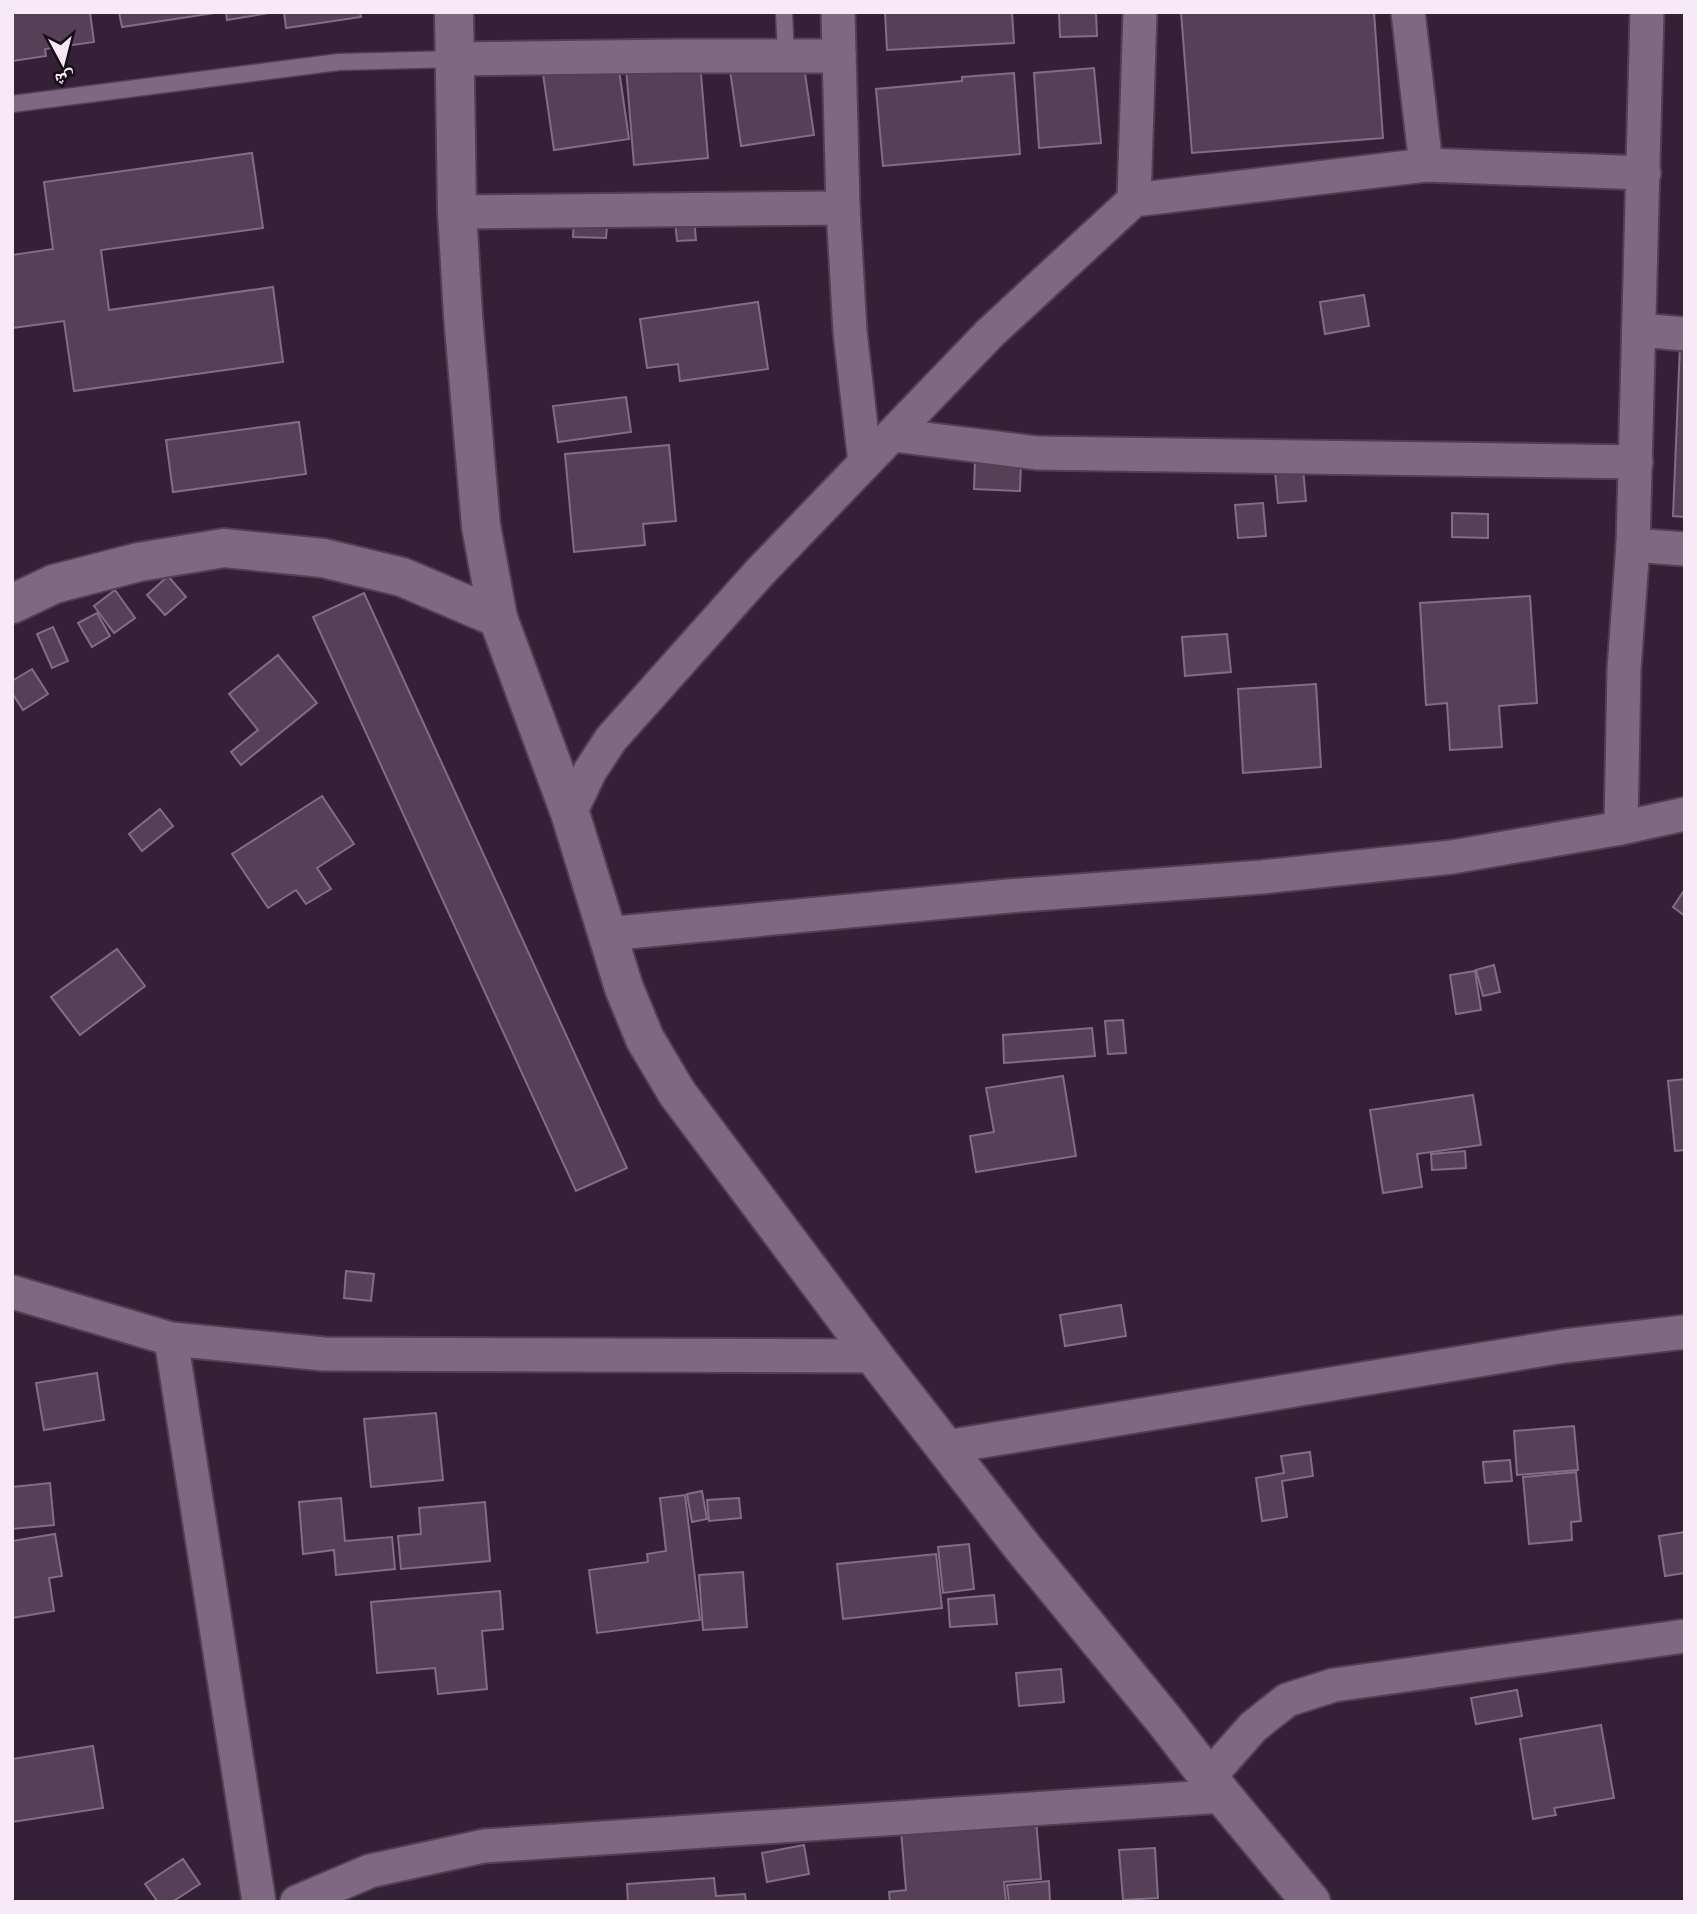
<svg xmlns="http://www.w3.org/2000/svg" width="1697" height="1914" viewBox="0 0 1697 1914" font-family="'PT Serif','Noto Naskh Arabic',serif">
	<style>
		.building { fill: #564058; stroke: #836c86; stroke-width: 2 }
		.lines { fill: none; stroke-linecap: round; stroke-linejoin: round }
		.service-casing { stroke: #513f52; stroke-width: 19 }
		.minor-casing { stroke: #513f52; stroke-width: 37 }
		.tertiary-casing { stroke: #513f52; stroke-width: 42 }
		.service { stroke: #7f6882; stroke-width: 16 }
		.minor { stroke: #7f6882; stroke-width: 33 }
		.tertiary { stroke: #7f6882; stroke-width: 38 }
	</style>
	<rect width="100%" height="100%" fill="#352137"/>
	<g class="building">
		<path d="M12 12H90L94 42 45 49 46 56 12 61Z"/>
		<path d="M119 12H221L122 27Z"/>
		<path d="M226 12H275L227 20Z"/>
		<path d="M284 12H360L361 17 286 28Z"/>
		<path d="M885 12H1012L1014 43 887 50Z"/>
		<path d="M1059 12H1096L1097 36 1060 37Z"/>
		<path d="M1181 12H1374L1383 138 1192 153Z"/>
		<path d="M615 42 629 139 554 150 540 53Z"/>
		<path d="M801 46 814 135 741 146 728 57Z"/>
		<path d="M700 62 708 158 634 165 626 68Z"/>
		<path d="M1094 68 1101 143 1039 148 1034 73Z"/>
		<path d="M1014 73 1020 154 883 166 876 89 962 81V77Z"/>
		<path d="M252 153 263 228 101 250 109 310 273 287 283 362 74 391 64 321 12 328V255L53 249 44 182Z"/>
		<path d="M574 214 608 216 606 238 573 237Z"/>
		<path d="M694 218 696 240 677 241 675 220Z"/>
		<path d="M1364 295 1369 326 1325 334 1320 302Z"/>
		<path d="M758 302 768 369 680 381 678 364 647 368 640 319Z"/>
		<path d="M1681 321H1685V517L1673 516Z"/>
		<path d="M626 397 631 432 558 442 553 406Z"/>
		<path d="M299 422 306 474 173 492 166 440Z"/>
		<path d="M669 445 676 521 643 524 645 545 574 552 565 454Z"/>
		<path d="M1302 458 1306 501 1278 503 1274 461Z"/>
		<path d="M975 459 1021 460 1020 491 974 489Z"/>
		<path d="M1263 503 1266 536 1238 538 1235 505Z"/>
		<path d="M1452 513 1488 514V538L1452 537Z"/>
		<path d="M168 576 186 597 165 615 147 595Z"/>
		<path d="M115 590 135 618 114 633 94 606Z"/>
		<path d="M364 593 627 1168 576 1191 313 617Z"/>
		<path d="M1530 596 1537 703 1499 706 1502 747 1450 750 1447 703 1426 705 1420 603Z"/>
		<path d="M97 613 110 636 92 647 78 623Z"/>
		<path d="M53 627 68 661 52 668 37 634Z"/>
		<path d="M1227 634 1231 672 1185 676 1182 637Z"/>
		<path d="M278 655 317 703 241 765 231 752 258 730 229 694Z"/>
		<path d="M32 669 48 694 23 710 12 693V681Z"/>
		<path d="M1316 684 1321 767 1243 773 1238 689Z"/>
		<path d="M322 796 354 844 317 868 331 889 306 904 296 890 268 908 232 854Z"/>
		<path d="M160 809 173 826 142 851 129 834Z"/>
		<path d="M1685 889V916L1673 907Z"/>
		<path d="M117 949 145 986 80 1035 51 997Z"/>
		<path d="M1494 965 1500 992 1483 996 1476 970Z"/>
		<path d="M1475 971 1481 1010 1456 1014 1450 975Z"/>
		<path d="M1123 1020 1126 1053 1108 1054 1105 1021Z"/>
		<path d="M1092 1028 1095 1056 1004 1063 1003 1035Z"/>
		<path d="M1063 1076 1076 1156 976 1172 970 1136 994 1132 986 1088Z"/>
		<path d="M1685 1079V1150L1675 1151 1668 1081Z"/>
		<path d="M1473 1095 1481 1145 1417 1154 1422 1187 1383 1193 1370 1110Z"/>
		<path d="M1465 1151 1466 1168 1432 1170 1431 1154Z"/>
		<path d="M346 1271 374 1274 371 1301 344 1298Z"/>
		<path d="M1121 1305 1126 1336 1065 1346 1060 1315Z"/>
		<path d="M97 1373 104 1420 44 1430 36 1383Z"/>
		<path d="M436 1413 443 1480 371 1487 364 1419Z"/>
		<path d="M1574 1426 1578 1470 1517 1475 1514 1431Z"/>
		<path d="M1310 1452 1313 1476 1282 1481 1287 1517 1262 1521 1256 1478 1284 1473 1281 1456Z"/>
		<path d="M1510 1460 1512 1481 1485 1483 1483 1462Z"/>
		<path d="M1576 1472 1581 1521 1571 1522 1572 1540 1529 1544 1523 1477Z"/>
		<path d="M50 1483 54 1525 12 1529V1487Z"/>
		<path d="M702 1491 707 1519 692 1522 687 1494Z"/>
		<path d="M685 1495 700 1620 597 1633 589 1570 648 1562 647 1554 666 1551 660 1498Z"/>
		<path d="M341 1498 345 1541 392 1537 395 1569 336 1575 334 1550 303 1554 299 1502Z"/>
		<path d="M739 1498 741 1518 709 1521 707 1500Z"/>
		<path d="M485 1502 490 1561 401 1569 398 1536 421 1534 419 1508Z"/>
		<path d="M1685 1532V1573L1665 1576 1659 1536Z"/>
		<path d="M55 1534 62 1576 49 1578 54 1611 12 1618V1541Z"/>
		<path d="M969 1544 974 1589 943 1593 938 1547Z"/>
		<path d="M936 1554 942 1608 843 1619 837 1564Z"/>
		<path d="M743 1572 747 1627 703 1630 699 1575Z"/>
		<path d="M500 1591 503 1629 482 1631 487 1689 438 1694 435 1668 377 1673 371 1602Z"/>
		<path d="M994 1595 997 1624 950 1627 948 1599Z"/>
		<path d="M1061 1669 1064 1702 1019 1706 1016 1673Z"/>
		<path d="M1517 1690 1522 1716 1476 1724 1471 1698Z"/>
		<path d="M1601 1725 1614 1798 1554 1808 1556 1815 1533 1819 1520 1739Z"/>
		<path d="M93 1746 103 1808 12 1822V1759Z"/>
		<path d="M1036 1819 1041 1879 1004 1882 1006 1902H890L889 1892 906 1890 901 1831Z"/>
		<path d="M804 1845 809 1874 767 1882 762 1853Z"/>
		<path d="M1155 1848 1158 1898 1123 1900 1119 1850Z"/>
		<path d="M183 1859 200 1884 172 1902H158L145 1884Z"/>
		<path d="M714 1878 716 1896 745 1894 746 1902H628L627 1884Z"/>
		<path d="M1049 1881 1050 1902H1009L1007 1885Z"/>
	</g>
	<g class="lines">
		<defs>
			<g id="service">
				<path d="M784 12 786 57"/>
				<path d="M12 104 339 62 455 59"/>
			</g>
			<g id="minor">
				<path d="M838 12 843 208 850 332 865 462"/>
				<path d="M1408 12 1426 165"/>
				<path d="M455 59 674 56H839"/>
				<path d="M1134 200 1140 12"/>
				<path d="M457 212 843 208"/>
				<path d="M1639 330 1685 334"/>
				<path d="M893 435 1037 453 1636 462"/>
				<path d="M1633 545 1685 549"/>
				<path d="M570 813 590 771 611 739 760 572 990 333 1134 200 1426 165 1644 173"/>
				<path d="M1621 828 1624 669 1633 545 1647 12"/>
				<path d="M606 934 1009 896 1262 877 1452 857 1621 828 1685 814"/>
				<path d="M12 1292 171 1339 324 1354 874 1356"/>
				<path d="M171 1339 259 1902"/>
				<path d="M946 1447 1564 1346 1685 1332"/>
				<path d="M1208 1778 1253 1727 1287 1700 1334 1685 1685 1636"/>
				<path d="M297 1902 370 1871 484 1846 1223 1796"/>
			</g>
			<g id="tertiary">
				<path d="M454 12 457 212 463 315 481 526 498 618 570 813 624 988 645 1039 677 1093 874 1356 1024 1549 1165 1721 1223 1796 1311 1902"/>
				<path d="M12 604 54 584 139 562 224 548 323 558 402 577 498 618"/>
			</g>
		</defs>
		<use href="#service" class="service-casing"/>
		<use href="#minor" class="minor-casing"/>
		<use href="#tertiary" class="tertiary-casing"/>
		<use href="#service" class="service"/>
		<use href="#minor" class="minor"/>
		<use href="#tertiary" class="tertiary"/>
	</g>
	<rect width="1697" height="1914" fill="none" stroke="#f7e9f8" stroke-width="28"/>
	<g transform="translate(63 63) rotate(173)" stroke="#170e18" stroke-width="5" paint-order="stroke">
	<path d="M0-5L12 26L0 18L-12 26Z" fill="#f7e9f8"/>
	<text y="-10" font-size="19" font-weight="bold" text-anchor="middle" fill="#f7e9f8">ش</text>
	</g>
</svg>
